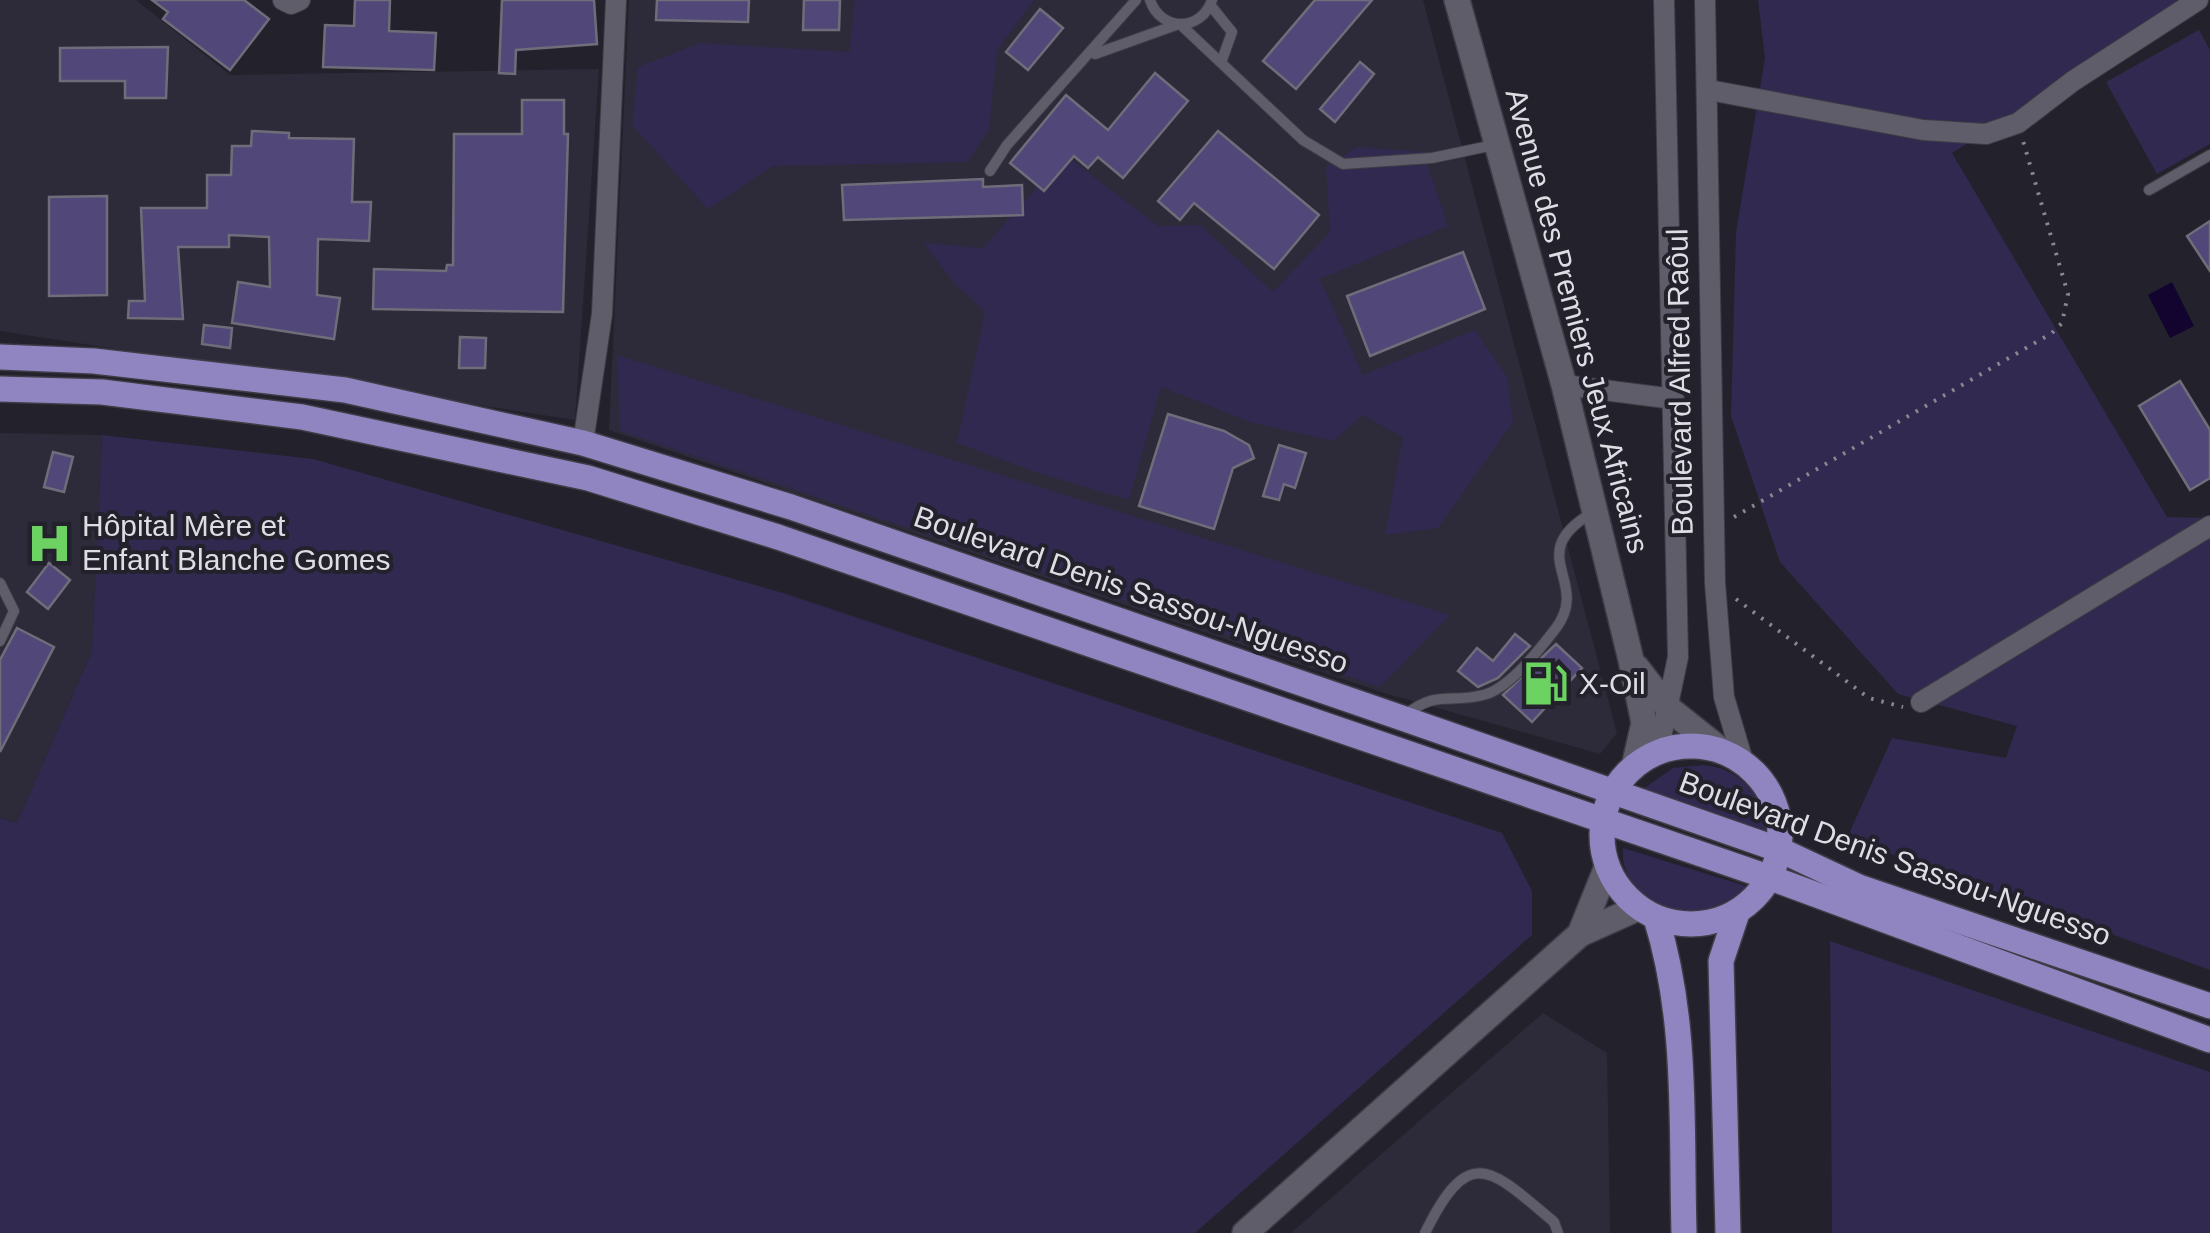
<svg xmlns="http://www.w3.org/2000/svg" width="2210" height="1233" viewBox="0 0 2210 1233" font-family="Arial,sans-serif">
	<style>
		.built { fill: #2d2b39 }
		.green { fill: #31294f }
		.water { fill: #12042e }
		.building { fill: #514778; stroke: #6f6d79; stroke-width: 2.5 }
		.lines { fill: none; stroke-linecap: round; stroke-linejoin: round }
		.lane-casing { stroke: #3e3d45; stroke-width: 12 }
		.street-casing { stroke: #3e3d45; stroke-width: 22 }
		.secondary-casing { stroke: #3e3d45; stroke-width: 28 }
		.primary-casing { stroke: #3e3d45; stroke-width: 28 }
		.path { stroke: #898890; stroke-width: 4; stroke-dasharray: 2.5 8; stroke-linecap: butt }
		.lane { stroke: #5f5d69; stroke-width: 10 }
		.street { stroke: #5f5d69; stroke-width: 20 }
		.secondary { stroke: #5f5d69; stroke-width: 25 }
		.primary { stroke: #9085c0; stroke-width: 25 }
		.labels { text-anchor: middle; stroke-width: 8; stroke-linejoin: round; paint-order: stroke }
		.street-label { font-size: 30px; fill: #dddde3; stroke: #23212b }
		.poi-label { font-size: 30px; fill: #dddde3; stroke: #23212b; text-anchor: start }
	</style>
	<rect width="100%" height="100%" fill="#23212b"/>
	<g class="built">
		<path d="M0 0H136L230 75 599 69 575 420 0 331Z"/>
		<path d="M629 0H1423L1617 733 1600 754 1384 693 609 430Z"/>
		<path d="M0 433 102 435 92 651 17 823 0 818Z"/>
		<path d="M1543 1013 1607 1053 1610 1233H1291Z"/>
	</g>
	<g class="green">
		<path d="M855 0H1034L997 50 989 130 967 162 773 166 708 209 632 125 638 67 700 43 849 52Z"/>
		<path d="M1758 0H2197L1952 153 2167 517 2210 518V970L1847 838 1892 738 2006 758 2017 726 1898 694 1780 562 1731 416 1736 232 1765 58Z"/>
		<path d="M2199 30 2210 50V144L2157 174 2106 82Z"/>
		<path d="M1357 147 1423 152 1448 226 1320 279 1363 375 1475 330 1507 377 1513 422 1438 528 1385 535 1403 437 1362 415 1334 441 1253 423 1161 387 1129 500 1041 474 957 443 985 312 954 283 924 243 983 248 1065 155 1158 226 1200 225 1273 292 1330 232 1326 167Z"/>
		<path d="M617 355 1450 615 1380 687 620 431Z"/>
		<path d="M102 435 313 459 783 593 1502 833 1532 891V935L1195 1233H0V818L17 823 92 651Z"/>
		<path d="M1703 765C1738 767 1766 797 1768 831L1643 789 1673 768Z"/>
		<path d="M1623 848 1749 887C1717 938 1618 911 1623 848Z"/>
		<path d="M1830 941 2210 1072V1233H1832Z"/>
	</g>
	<path class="water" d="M2172 282 2194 326 2170 338 2148 295Z"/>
	<g class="building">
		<path d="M152 0H244L269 19 230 70 163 19 168 12Z"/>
		<path d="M355 0H390L389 31 436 33 434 70 323 67 325 25 354 26Z"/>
		<path d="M502 0H594L597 44 516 50 515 74 499 73Z"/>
		<path d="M657 0H749L748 22 656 20Z"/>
		<path d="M804 0H840L839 30H803Z"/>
		<path d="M1315 0H1372L1296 89 1263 61Z"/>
		<path d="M1040 9 1063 28 1028 70 1006 52Z"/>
		<path d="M168 47 166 98H125V81H60V48Z"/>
		<path d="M1360 62 1374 74 1335 122 1320 109Z"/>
		<path d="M1155 73 1188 101 1123 178 1098 157 1088 168 1074 156 1044 191 1010 163 1066 95 1108 130Z"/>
		<path d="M522 100H564V134H568L563 312 373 309 374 269 446 271 447 265H453L454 134H522Z"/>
		<path d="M252 131 289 133V138L354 139 352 202H371L369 241 318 239 317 295 340 298 334 339 232 323 238 282 270 287 269 237 229 235V247H178L183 319 128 318 129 301H145L141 208H207V175H231L232 146H251Z"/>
		<path d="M1218 131 1319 215 1274 269 1194 203 1180 220 1158 201Z"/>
		<path d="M983 179V187L1022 185 1023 215 844 220 842 185Z"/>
		<path d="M107 196V295L49 296V197Z"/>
		<path d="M2210 221V271L2187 236Z"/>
		<path d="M1463 252 1485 309 1370 356 1347 296Z"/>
		<path d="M204 325 232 328 230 348 202 344Z"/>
		<path d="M460 337 486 338 485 368H459Z"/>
		<path d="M2180 381 2210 430V478L2190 490 2139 406Z"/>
		<path d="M1168 414 1224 431 1249 445 1254 458 1233 468 1214 529 1139 506Z"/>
		<path d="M1279 445 1306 453 1295 488 1284 484 1279 500 1263 496Z"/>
		<path d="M53 452 73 457 64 492 44 487Z"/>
		<path d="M49 563 70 580 48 609 27 592Z"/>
		<path d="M17 628 54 647 0 752V660Z"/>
		<path d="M1515 634 1530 646 1498 678 1478 687 1458 671 1477 648 1493 661Z"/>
		<path d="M1556 644 1582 668 1532 722 1503 695Z"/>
	</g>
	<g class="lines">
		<defs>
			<g id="lane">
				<path d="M1150 0C1161 32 1201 32 1212 0"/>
				<path d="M1211 6 1232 32 1222 60"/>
				<path d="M1181 25 1303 140 1343 164 1432 158 1494 145"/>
				<path d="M1095 54 1176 25"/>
				<path d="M990 171 1007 145 1136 0"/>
				<path d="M2149 190 2210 155"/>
				<path d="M0 583 14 611 0 641"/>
				<path d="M1404 716C1437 689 1449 704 1483 695 1509 689 1540 649 1556 628 1592 580 1520 554 1595 511"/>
				<path d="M1425 1233C1469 1143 1490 1168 1554 1222L1558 1233"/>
			</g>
			<g id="street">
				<path d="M283 0 291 4 300 0"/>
				<path d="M1705 0 1715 583 1724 697 1743 761"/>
				<path d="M1709 90 1923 130 1986 134 2018 123 2073 81 2198 0"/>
				<path d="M1564 385 1674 399"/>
				<path d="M583 443 602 314 616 0"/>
				<path d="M1921 702 2210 526"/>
				<path d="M1658 752 1678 657 1664 0"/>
			</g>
			<g id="secondary">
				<path d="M1457 0 1564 385 1631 660 1644 723 1634 767"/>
				<path d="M1637 668 1668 708 1722 751"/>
				<path d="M1580 934 1607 867"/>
				<path d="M1245 1233 1580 934 1638 908"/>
			</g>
			<g id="primary">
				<path d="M0 357 94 361 345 390 583 443 791 507 1402 718 1780 850 1859 887 2210 1006"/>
				<path d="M0 389 102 392 302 417 588 478 778 537 1771 878 2210 1040"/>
				<circle cx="1691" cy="835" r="89"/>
				<path d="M1656 918C1688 1020 1681 1127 1684 1233"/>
				<path d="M1728 1233 1721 961 1737 913"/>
			</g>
		</defs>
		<use href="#lane" class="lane-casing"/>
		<use href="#street" class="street-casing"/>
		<use href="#secondary" class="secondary-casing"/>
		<use href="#primary" class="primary-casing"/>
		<g class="path">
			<path d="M1734 517 2052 333 2062 323 2068 294 2023 141"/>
			<path d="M1736 599 1869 698 1903 707"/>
		</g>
		<use href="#lane" class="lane"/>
		<use href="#street" class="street"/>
		<use href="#secondary" class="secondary"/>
		<use href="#primary" class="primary"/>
	</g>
	<defs>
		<symbol id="hospital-bare" viewBox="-9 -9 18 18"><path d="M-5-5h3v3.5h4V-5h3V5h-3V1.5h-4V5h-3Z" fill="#6cd362" stroke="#23212b" stroke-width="2.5" paint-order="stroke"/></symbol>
		<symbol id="fuel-bare" viewBox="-9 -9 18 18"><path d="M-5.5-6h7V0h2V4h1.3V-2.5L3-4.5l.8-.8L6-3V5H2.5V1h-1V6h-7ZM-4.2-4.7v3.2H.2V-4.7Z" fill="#6cd362" stroke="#23212b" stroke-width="2.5" paint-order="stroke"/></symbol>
	</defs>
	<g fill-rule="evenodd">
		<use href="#hospital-bare" x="18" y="512" width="63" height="63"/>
		<use href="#fuel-bare" x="1514" y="652" width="63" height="63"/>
	</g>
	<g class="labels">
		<g class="street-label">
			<text transform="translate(1577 321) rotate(75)" y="10">Avenue des Premiers Jeux Africains</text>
			<text transform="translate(1680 382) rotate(-91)" y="10">Boulevard Alfred Raôul</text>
			<text transform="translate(1131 590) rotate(19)" y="10">Boulevard Denis Sassou-Nguesso</text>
			<text transform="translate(1895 859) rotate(20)" y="10">Boulevard Denis Sassou-Nguesso</text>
		</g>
		<g class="poi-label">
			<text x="82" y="536">Hôpital Mère et<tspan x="82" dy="34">Enfant Blanche Gomes</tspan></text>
			<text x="1579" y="694">X-Oil</text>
		</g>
	</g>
</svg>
